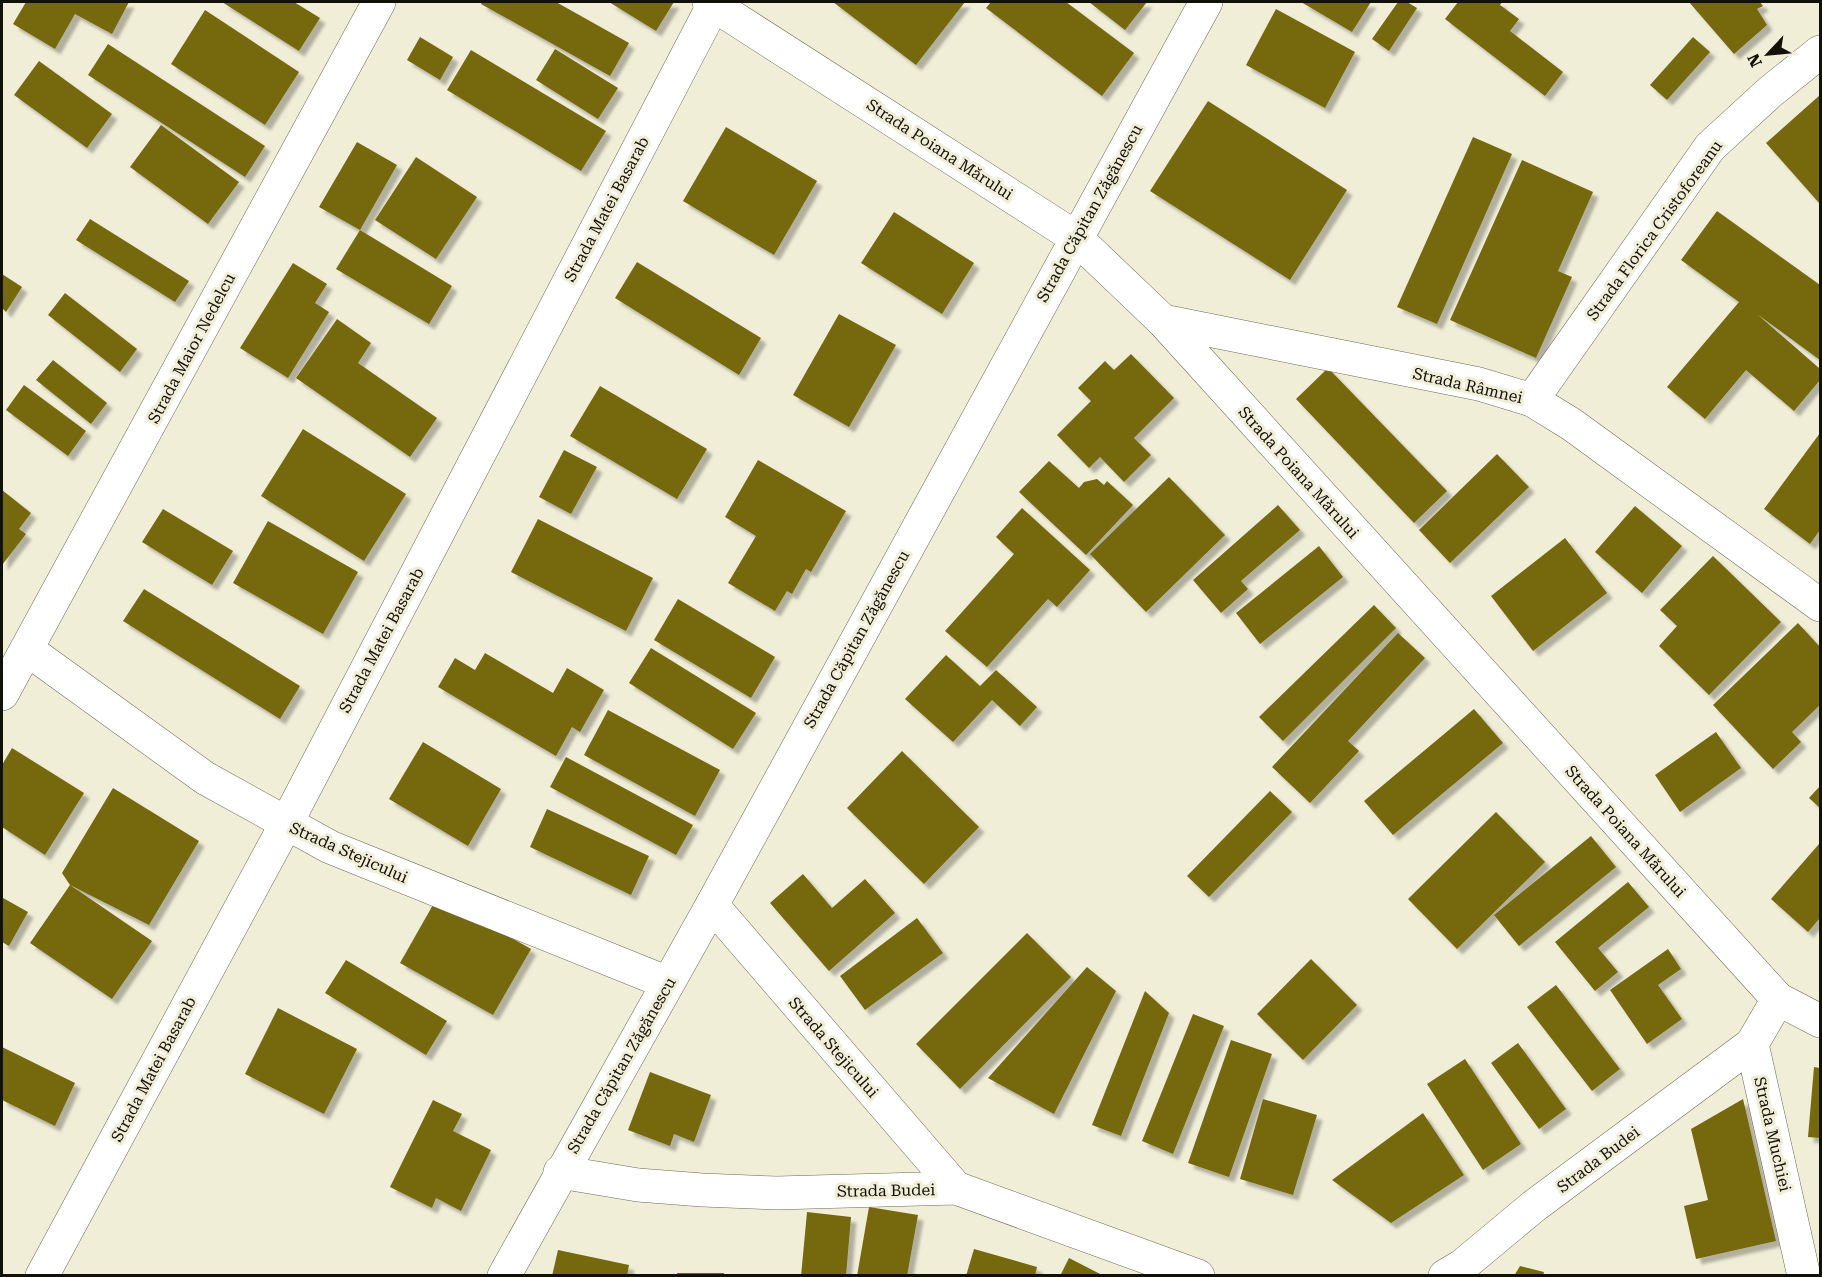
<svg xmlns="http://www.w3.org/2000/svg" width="1822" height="1277" viewBox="0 0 1822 1277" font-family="'Roboto Serif',serif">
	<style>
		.building { fill: #756810; filter: url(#shadow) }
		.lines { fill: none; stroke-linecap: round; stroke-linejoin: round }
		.minor-casing { stroke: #6c6956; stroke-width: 34 }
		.tertiary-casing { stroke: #6c6956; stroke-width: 34 }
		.minor { stroke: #fff; stroke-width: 33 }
		.tertiary { stroke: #fff; stroke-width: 33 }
		.labels { text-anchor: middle; stroke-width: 6; stroke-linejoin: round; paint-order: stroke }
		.street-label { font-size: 16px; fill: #111009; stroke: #f1eed8 }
	</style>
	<defs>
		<filter id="shadow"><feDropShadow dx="5.5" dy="5.5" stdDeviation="1.5" flood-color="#0004"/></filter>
	</defs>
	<rect width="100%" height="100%" fill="#f1eed8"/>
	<g class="building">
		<path d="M26 2H129L112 34 75 14 55 49 13 24Z"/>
		<path d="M222 2H294L320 18 299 51Z"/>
		<path d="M482 2H556L629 43 610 76 481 4Z"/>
		<path d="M609 2H674L656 31Z"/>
		<path d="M833 2H965L916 65Z"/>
		<path d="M991 2H1066L1134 53 1102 96 986 8Z"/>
		<path d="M1089 2H1147L1125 30Z"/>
		<path d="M1301 2H1371L1352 32Z"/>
		<path d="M1398 2H1407L1417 8 1389 51 1372 39Z"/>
		<path d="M1458 2H1502L1500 5 1519 19 1510 31 1563 72 1545 96 1445 19Z"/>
		<path d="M1689 2H1760L1763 6 1757 9 1767 25 1734 54Z"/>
		<path d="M1276 9 1355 52 1325 108 1246 65Z"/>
		<path d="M205 10 299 72 265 125 171 64Z"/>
		<path d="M420 37 453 57 440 80 407 60Z"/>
		<path d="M1693 37 1710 52 1667 100 1650 85Z"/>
		<path d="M108 44 265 146 245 177 88 75Z"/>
		<path d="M555 49 618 88 598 119 536 80Z"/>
		<path d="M471 50 606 131 581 171 447 90Z"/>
		<path d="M39 61 112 114 87 148 14 95Z"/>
		<path d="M1820 95V204L1766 143Z"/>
		<path d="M1208 101 1347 190 1290 280 1150 191Z"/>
		<path d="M161 125 239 182 208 224 130 167Z"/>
		<path d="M726 127 817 181 774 255 683 201Z"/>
		<path d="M1473 137 1512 154 1437 324 1397 307Z"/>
		<path d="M357 142 397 165 360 230 452 286 429 324 336 269 360 230 319 207Z"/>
		<path d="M416 157 477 197 436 259 375 220Z"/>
		<path d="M1522 160 1593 192 1558 271 1572 277 1536 358 1450 320Z"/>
		<path d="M1717 211 1820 285V360L1757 314 1820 369V380L1794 411 1746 370 1705 419 1667 387 1739 302 1681 260Z"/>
		<path d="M894 212 974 263 942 314 861 263Z"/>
		<path d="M90 219 189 281 175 302 76 240Z"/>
		<path d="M637 262 761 338 739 375 615 298Z"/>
		<path d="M293 263 327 284 315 303 329 312 288 378 240 348Z"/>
		<path d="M2 274 22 287 6 312 2 308Z"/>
		<path d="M65 293 137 349 120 372 48 315Z"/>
		<path d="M839 314 896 345 849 427 793 395Z"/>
		<path d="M337 319 371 343 358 363 437 418 410 457 296 378Z"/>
		<path d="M1131 354 1174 398 1134 438 1151 455 1124 482 1100 457 1089 468 1057 435 1091 401 1078 388 1105 361 1114 370Z"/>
		<path d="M53 360 107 403 91 424 36 380Z"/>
		<path d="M1328 368 1447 491 1414 523 1296 399Z"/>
		<path d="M24 385 86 431 68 456 6 410Z"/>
		<path d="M600 386 707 449 677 499 570 436Z"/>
		<path d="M303 429 406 494 364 561 261 496Z"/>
		<path d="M1820 433V530L1810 544 1764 509Z"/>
		<path d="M564 450 597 467 571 514 539 497Z"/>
		<path d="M1497 454 1529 487 1450 563 1419 530Z"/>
		<path d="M758 460 846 511 811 572 806 569 792 594 787 591 775 611 728 583 756 536 725 517Z"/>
		<path d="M1049 461 1079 488 1084 482 1097 479 1104 485 1107 481 1133 505 1086 555 1019 492Z"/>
		<path d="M1169 477 1225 535 1146 612 1090 554Z"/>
		<path d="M2 490 31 513 19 529 26 534 2 565Z"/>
		<path d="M1278 505 1300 530 1241 581 1248 589 1221 613 1193 580Z"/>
		<path d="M1635 506 1682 546 1642 593 1595 552Z"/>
		<path d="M1022 508 1090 570 1057 607 1048 599 987 667 945 631 1014 554 996 537Z"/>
		<path d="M163 509 233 551 212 585 142 542Z"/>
		<path d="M538 519 653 578 626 631 511 572Z"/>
		<path d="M268 521 358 572 323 634 233 583Z"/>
		<path d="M1565 538 1607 593 1533 651 1491 596Z"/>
		<path d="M1319 546 1343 577 1260 644 1236 613Z"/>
		<path d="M1713 556 1781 622 1709 695 1659 646 1677 626 1660 610Z"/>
		<path d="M144 589 300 686 280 719 123 621Z"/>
		<path d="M678 599 775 657 751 698 654 640Z"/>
		<path d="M1374 605 1396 628 1283 741 1259 717Z"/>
		<path d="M1798 623 1820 647V705L1792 732 1801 742 1773 769 1713 705Z"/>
		<path d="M1398 633 1425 658 1348 741 1359 751 1310 803 1272 767Z"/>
		<path d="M651 648 756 713 733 749 629 683Z"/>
		<path d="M485 653 553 693 567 668 604 690 580 732 572 727 556 756 438 687 455 658 475 670Z"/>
		<path d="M946 655 980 686 996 670 1037 707 1020 726 992 700 953 742 905 699Z"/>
		<path d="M1474 709 1503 743 1393 835 1364 801Z"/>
		<path d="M608 710 720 770 695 816 584 755Z"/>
		<path d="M1716 732 1741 768 1680 812 1655 775Z"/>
		<path d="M423 742 501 789 468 846 389 799Z"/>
		<path d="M12 748 84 793 45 855 2 827V765Z"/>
		<path d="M902 751 979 827 924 884 847 808Z"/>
		<path d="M566 757 693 825 676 855 550 787Z"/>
		<path d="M1820 786V808L1809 798Z"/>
		<path d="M113 788 199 841 149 925 70 885 152 941 112 999 30 943 70 885 62 873Z"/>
		<path d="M1270 791 1292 812 1209 897 1187 876Z"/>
		<path d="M547 809 649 856 631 895 530 847Z"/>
		<path d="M1496 812 1545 862 1457 949 1408 899Z"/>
		<path d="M1591 836 1616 867 1519 946 1494 915Z"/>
		<path d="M1819 844 1820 918 1808 932 1771 899Z"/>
		<path d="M803 874 832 908 865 879 895 913 829 971 770 903Z"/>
		<path d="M1628 882 1649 907 1598 948 1618 972 1595 991 1555 942Z"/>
		<path d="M438 896 531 949 493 1015 400 963Z"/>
		<path d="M3 898 28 912 9 946 2 942Z"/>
		<path d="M917 918 943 953 865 1010 840 976Z"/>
		<path d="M1027 933 1071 977 960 1089 916 1044Z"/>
		<path d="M1668 949 1681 969 1658 985 1682 1019 1647 1044 1610 990Z"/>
		<path d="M1311 959 1357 1005 1303 1060 1257 1014Z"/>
		<path d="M346 960 447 1021 426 1055 325 993Z"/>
		<path d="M1087 967 1116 991 1054 1114 988 1078Z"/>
		<path d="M1556 985 1620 1069 1592 1091 1527 1007Z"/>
		<path d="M1145 991 1169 1013 1121 1136 1092 1125Z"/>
		<path d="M278 1008 357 1049 324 1114 245 1074Z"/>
		<path d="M1193 1014 1224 1026 1173 1154 1142 1141Z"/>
		<path d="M1231 1040 1272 1054 1229 1177 1188 1163Z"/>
		<path d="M1518 1043 1566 1109 1539 1129 1491 1063Z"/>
		<path d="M2 1047 75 1083 55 1126 2 1100Z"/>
		<path d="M1465 1059 1521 1144 1483 1170 1427 1084Z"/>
		<path d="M1814 1067 1820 1068V1138L1808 1137Z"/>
		<path d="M650 1072 711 1095 694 1142 674 1134 670 1146 628 1130Z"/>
		<path d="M1263 1099 1317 1115 1293 1195 1240 1179Z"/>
		<path d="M1743 1099 1776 1241 1696 1259 1684 1206 1708 1200 1691 1129Z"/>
		<path d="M433 1100 462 1114 453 1131 491 1150 461 1211 436 1198 432 1208 390 1187Z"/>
		<path d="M1423 1113 1464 1175 1391 1223 1332 1180Z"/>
		<path d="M869 1207 918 1215 907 1276H857Z"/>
		<path d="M807 1212 851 1217 846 1276H801Z"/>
		<path d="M974 1249 1037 1267 1035 1276H966Z"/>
		<path d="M558 1250 629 1265 627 1276H552Z"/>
		<path d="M1069 1258 1104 1276H1060Z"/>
		<path d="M1520 1266 1544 1272 1543 1276H1514Z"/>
		<rect x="677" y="1273" width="47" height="3"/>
	</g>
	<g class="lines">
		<defs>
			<g id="minor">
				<path d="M709 2 1075 237 1163 321 1778 999 1820 1021"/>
				<path d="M1163 321 1479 384 1532 400 1571 424 1820 605"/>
				<path d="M1532 400 1710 147 1770 92 1820 52"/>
				<path d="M28 650 205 778 330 847 668 983"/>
				<path d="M2 694 379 2"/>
				<path d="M712 905 956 1188"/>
				<path d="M1778 999 1752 1044 1804 1276"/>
				<path d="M560 1172 638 1185 702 1190 777 1193 956 1188 1198 1276"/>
				<path d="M504 1276 712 905 1206 2"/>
				<path d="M1445 1276 1462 1266 1534 1206 1752 1044"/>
			</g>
			<path id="tertiary" d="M42 1276 286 824 715 2"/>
		</defs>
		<use href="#minor" class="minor-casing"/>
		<use href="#tertiary" class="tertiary-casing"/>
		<use href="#minor" class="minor"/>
		<use href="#tertiary" class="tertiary"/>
	</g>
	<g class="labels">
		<g class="street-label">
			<text transform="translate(940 149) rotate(33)" y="6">Strada Poiana Mărului</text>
			<text transform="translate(606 209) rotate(-62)" y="6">Strada Matei Basarab</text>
			<text transform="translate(1089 213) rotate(-61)" y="6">Strada Căpitan Zăgănescu</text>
			<text transform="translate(1654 230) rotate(-54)" y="6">Strada Florica Cristoforeanu</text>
			<text transform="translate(191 348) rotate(-62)" y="6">Strada Maior Nedelcu</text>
			<text transform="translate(1468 385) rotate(13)" y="6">Strada Râmnei</text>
			<text transform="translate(1299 472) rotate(48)" y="6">Strada Poiana Mărului</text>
			<text transform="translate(856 639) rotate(-61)" y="6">Strada Căpitan Zăgănescu</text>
			<text transform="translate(381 640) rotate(-62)" y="6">Strada Matei Basarab</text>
			<text transform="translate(1626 831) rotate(48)" y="6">Strada Poiana Mărului</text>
			<text transform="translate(349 852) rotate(24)" y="6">Strada Stejicului</text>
			<text transform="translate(834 1047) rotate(49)" y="6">Strada Stejicului</text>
			<text transform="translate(621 1065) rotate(-60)" y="6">Strada Căpitan Zăgănescu</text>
			<text transform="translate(153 1069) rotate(-62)" y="6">Strada Matei Basarab</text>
			<text transform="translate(1773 1134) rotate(77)" y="6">Strada Muchiei</text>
			<text transform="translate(1598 1159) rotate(-37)" y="6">Strada Budei</text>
			<text transform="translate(886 1190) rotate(-1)" y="6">Strada Budei</text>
		</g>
	</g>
	<rect width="1822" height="1277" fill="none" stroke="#111009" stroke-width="6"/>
	<g transform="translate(1768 54) rotate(244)" stroke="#f1eed8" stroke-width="4.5" paint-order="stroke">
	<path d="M0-4.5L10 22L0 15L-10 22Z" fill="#111009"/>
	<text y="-9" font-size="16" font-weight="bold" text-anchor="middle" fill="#111009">N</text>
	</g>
</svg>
